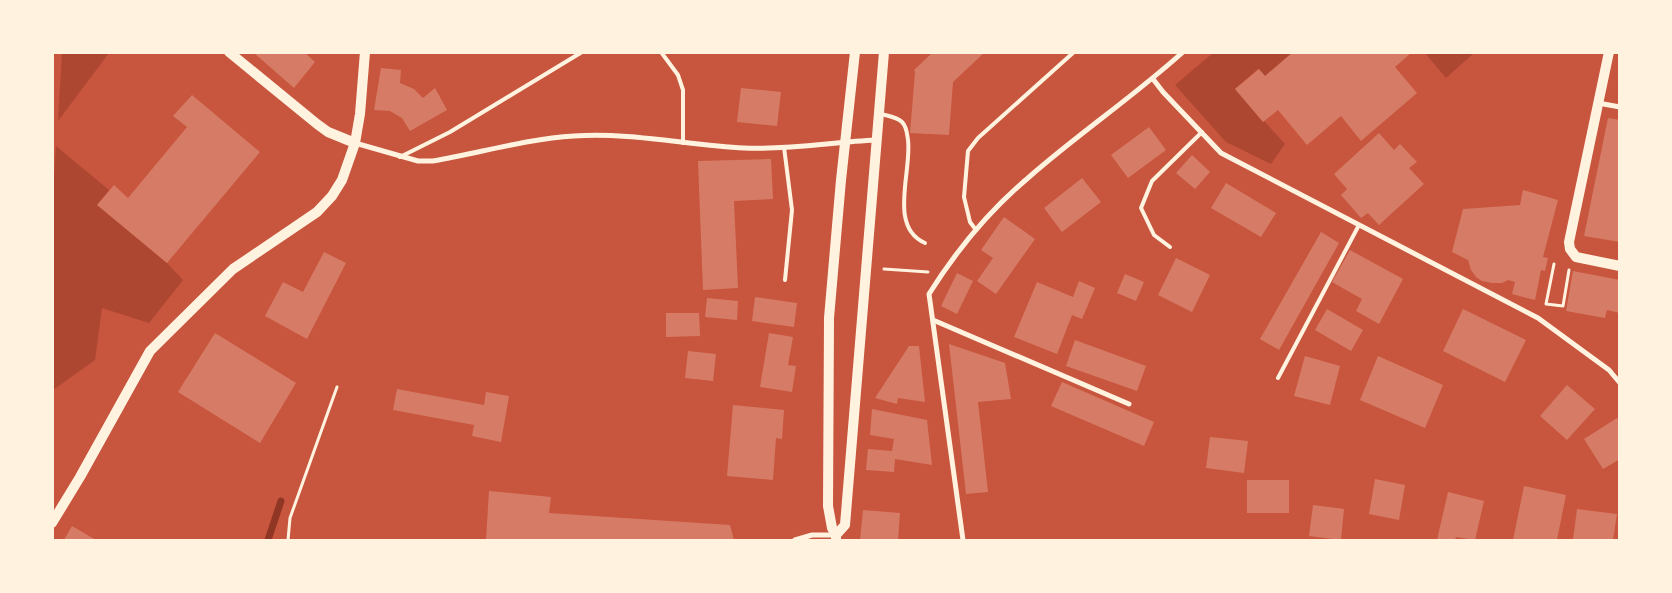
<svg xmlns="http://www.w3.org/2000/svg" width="1672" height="593" viewBox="0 0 1672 593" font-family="Inter,sans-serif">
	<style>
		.green { fill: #ae4732 }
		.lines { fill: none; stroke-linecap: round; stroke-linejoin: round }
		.stream { stroke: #8f3625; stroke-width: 7 }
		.building { fill: #d67c66 }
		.path { stroke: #fff3e0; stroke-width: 3 }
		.service { stroke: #fff3e0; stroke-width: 4 }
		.minor { stroke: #fff3e0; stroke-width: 5 }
		.secondary { stroke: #fff3e0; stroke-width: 10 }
	</style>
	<rect width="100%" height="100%" fill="#c8553d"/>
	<g class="green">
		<path d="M62 53H109L58 121Z"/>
		<path d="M1213 53H1293L1265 76 1258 69 1235 89 1285 144 1271 164 1226 142 1175 85Z"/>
		<path d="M1425 53H1474L1446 78Z"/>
		<path d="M56 146 109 190 98 205 167 263 183 280 149 323 102 308 95 360 53 390 52 207Z"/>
	</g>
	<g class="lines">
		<path class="stream" d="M268 540 281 501"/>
	</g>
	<g class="building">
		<path d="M253 52H304L315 62 294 88Z"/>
		<path d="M930 52H985L953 82 949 135 910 133 915 72 914 70 931 54Z"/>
		<path d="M1293 52H1412L1395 67 1417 93 1361 141 1341 116 1307 145 1278 110 1263 122 1235 89 1259 69 1265 76Z"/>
		<path d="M381 68 401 70 400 83 414 89 423 98 435 88 447 110 410 131 402 118 390 111 374 110Z"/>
		<path d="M741 88 781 92 777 126 737 122Z"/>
		<path d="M192 95 260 152 167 263 97 205 114 185 128 198 187 127 173 116Z"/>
		<path d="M1608 118 1620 120V242L1584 236Z"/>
		<path d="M1149 127 1166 150 1128 178 1111 155Z"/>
		<path d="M1379 133 1394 150 1400 144 1417 162 1409 168 1424 184 1379 225 1368 213 1361 218 1341 195 1347 189 1334 174Z"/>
		<path d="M1192 155 1210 172 1195 189 1176 173Z"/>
		<path d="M771 159 773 199 734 201 738 288 703 290 698 161Z"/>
		<path d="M1082 178 1101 202 1062 232 1044 208Z"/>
		<path d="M1226 183 1276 213 1261 237 1211 208Z"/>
		<path d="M1523 190 1558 200 1543 257 1548 258 1545 271 1541 270 1535 300 1512 294 1515 282 1508 280 1502 283H1492L1482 281 1476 277 1471 270 1468 260 1452 252 1463 209 1520 205Z"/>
		<path d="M1004 217 1035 239 996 294 977 281 993 258 981 250Z"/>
		<path d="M1321 232 1339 243 1279 350 1260 339Z"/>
		<path d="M1350 250 1403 279 1379 324 1356 311 1362 299 1332 282Z"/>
		<path d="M324 252 346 263 307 339 265 316 283 282 303 292Z"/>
		<path d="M1176 258 1210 275 1192 312 1158 295Z"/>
		<path d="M1573 271 1620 280V313L1607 310 1605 318 1566 311Z"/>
		<path d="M957 273 973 281 957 314 941 306Z"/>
		<path d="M1125 274 1144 282 1136 301 1117 293Z"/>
		<path d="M1079 281 1095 288 1082 319 1072 315 1057 354 1014 337 1037 282 1073 297Z"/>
		<path d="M755 297 797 303 794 327 752 321Z"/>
		<path d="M707 298 738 301 737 320 705 317Z"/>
		<path d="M1327 309 1363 330 1351 351 1315 330Z"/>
		<path d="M1463 309 1526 340 1505 382 1443 351Z"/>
		<path d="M666 313H699L700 336 666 337Z"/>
		<path d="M215 333 296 383 260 443 178 392Z"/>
		<path d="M769 333 793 337 788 365 796 366 792 392 760 387Z"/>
		<path d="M1075 340 1146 366 1137 391 1066 366Z"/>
		<path d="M949 344 1005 363 1011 399 978 402 988 492 966 494Z"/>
		<path d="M909 346H919L925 402 898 398 897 404 875 398Z"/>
		<path d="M688 351 716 354 713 381 685 378Z"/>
		<path d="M1305 356 1340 366 1330 405 1294 396Z"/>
		<path d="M1378 356 1443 385 1425 428 1360 400Z"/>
		<path d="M1062 382 1154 422 1144 446 1051 406Z"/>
		<path d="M1567 385 1595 409 1567 440 1540 416Z"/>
		<path d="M397 389 484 405 486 392 509 396 501 442 472 436 474 425 393 410Z"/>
		<path d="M733 405 784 410 782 439 776 438 773 480 727 476Z"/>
		<path d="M872 409 927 420 932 465 895 459 894 472 866 470 868 449 892 451 894 439 870 435Z"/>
		<path d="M1617 418 1620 422V459L1603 469 1584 439Z"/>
		<path d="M1210 437 1248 441 1244 473 1206 468Z"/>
		<path d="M1375 479 1405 485 1399 520 1369 514Z"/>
		<rect x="1247" y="480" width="42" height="33"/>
		<path d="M1524 486 1566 495 1557 540H1513Z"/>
		<path d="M489 491 551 497 549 513 730 525 734 540H486Z"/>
		<path d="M1448 492 1484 501 1475 540 1456 537 1455 540H1437Z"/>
		<path d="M1313 505 1344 509 1341 540 1309 536Z"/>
		<path d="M1577 509 1617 514 1613 540H1573Z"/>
		<path d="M863 510 900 513 898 540H860Z"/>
		<path d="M72 526 96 540H64Z"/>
	</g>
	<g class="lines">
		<g class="path">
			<path d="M1554 264 1546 304 1563 306 1569 270"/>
			<path d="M884 269 928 272"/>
			<path d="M288 540 290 518 337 387"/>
		</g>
		<g class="service">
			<path d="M661 52 678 75 683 90V143"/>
			<path d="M881 114C888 116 897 117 902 122 907 127 907 134 908 140 912 172 888 227 925 243"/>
			<path d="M784 147 792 210 785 280"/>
			<path d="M400 157 450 132 582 52"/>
			<path d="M976 230 970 222 964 197 968 151 978 138 1074 52"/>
			<path d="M1170 247 1154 235 1141 208 1152 181 1202 132"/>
			<path d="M1278 378 1359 225"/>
		</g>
		<g class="minor">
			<path d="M1153 79 1163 92 1221 153 1538 318 1609 370 1620 383"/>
			<path d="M1598 103 1620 107"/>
			<path d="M355 143 418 161H433C480 153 526 139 574 136 629 132 688 145 744 148 788 150 832 142 876 140"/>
			<path d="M933 320 1129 404"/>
			<path d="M795 540 812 535H836"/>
			<path d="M963 540 929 294C956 251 989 211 1028 178 1078 134 1133 97 1183 52"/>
		</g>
		<g class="secondary">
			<path d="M229 52 317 124 328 132 355 143"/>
			<path d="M1609 52 1569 242 1570 249 1576 257 1620 266"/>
			<path d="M52 523 80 477 150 351 233 269 317 212 332 196 342 180 355 143 360 114 365 52"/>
			<path d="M836 535 845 525 884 52"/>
			<path d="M836 540V535L832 528 828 506 829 318 841 180 855 52"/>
		</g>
	</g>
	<rect width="1672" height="593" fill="none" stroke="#fff3e0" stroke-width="108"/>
</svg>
